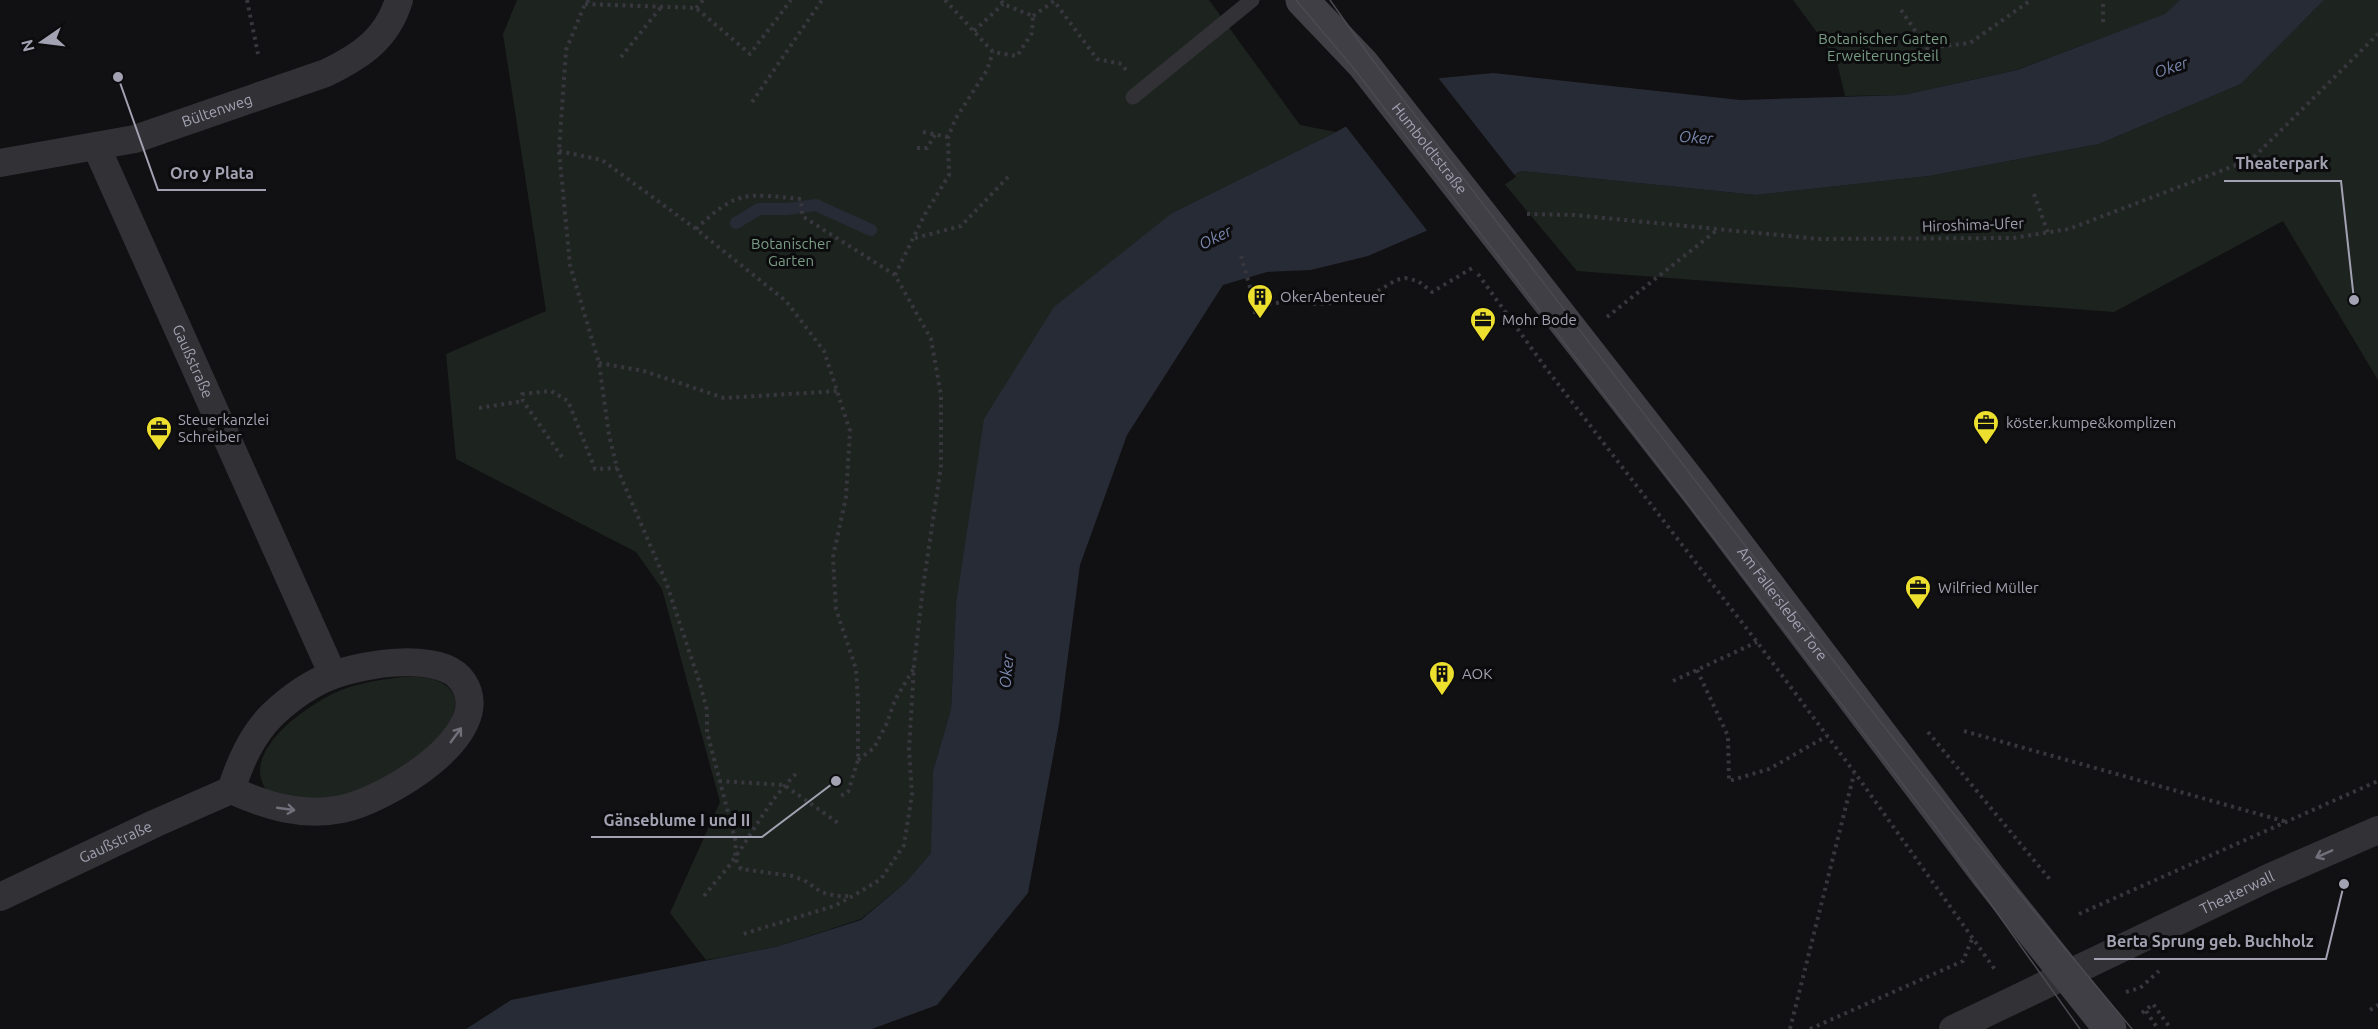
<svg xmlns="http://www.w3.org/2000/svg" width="2378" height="1029" viewBox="0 0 2378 1029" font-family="Ubuntu,sans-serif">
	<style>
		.green { fill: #1d241f }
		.water { fill: #272b35 }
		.pier { fill: #111012 }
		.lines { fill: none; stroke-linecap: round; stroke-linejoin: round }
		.stream { stroke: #272b35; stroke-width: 12 }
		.path { stroke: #37373d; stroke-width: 4; stroke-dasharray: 3 4.5; stroke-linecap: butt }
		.lane { stroke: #323136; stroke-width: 15 }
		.street { stroke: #323136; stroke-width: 28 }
		.secondary { stroke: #403f46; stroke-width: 33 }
		.tram { stroke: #4b4a51; stroke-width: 1.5 }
		.oneway { stroke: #706f7a }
		.labels { text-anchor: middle; stroke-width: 6; stroke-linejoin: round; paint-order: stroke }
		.park-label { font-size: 15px; fill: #799d85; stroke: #0c0b0d }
		.street-label { font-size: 15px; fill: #a2a2b2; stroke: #0c0b0d }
		.poi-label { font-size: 15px; fill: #a2a2b2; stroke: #0c0b0d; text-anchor: start }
		.water-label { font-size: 16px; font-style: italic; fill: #7987ad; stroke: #0c0b0d }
		.leader { fill: none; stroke: #a2a2b2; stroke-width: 2 }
		.callout-dot { fill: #a2a2b2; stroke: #0c0b0d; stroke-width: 2 }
		.callout-label { font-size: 16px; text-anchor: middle; font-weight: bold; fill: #a2a2b2; stroke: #0c0b0d; stroke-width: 6; stroke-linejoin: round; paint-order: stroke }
	</style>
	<rect width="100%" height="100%" fill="#111012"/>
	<g class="green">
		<path d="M517 0H1209L1300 125 1336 132 1172 213 956 604 951 709 933 771 932 852 906 882 861 919 779 946 706 960 670 913 720 802 662 589 636 552 456 459 446 354 546 311 503 34Z"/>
		<path d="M1793 0H2180L2166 14 2016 70 1903 95 1845 96 1836 58Z"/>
		<path d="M2324 0H2378V380L2283 221 2114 312 1577 271 1502 181 1521 171 1756 195 1929 176 2099 144 2241 84Z"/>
		<path d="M404 677C416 677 429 676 440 682 477 699 437 745 418 759 403 771 383 782 366 790 357 794 318 801 307 801 295 802 279 794 267 791 237 751 312 701 344 689 364 682 384 679 404 677Z"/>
	</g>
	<path class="water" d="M2180 0H2324L2241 84 2099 144 1929 176 1756 195 1521 171 1502 181 1440 225 1368 256 1311 270 1267 272 1223 285 1127 435 1080 565 1059 724 1028 893 937 1005 872 1029H466L511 1000 779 946 861 920 906 882 931 853 933 771 951 709 956 604 984 419 1054 307 1172 213 1336 132 1431 79 1493 73 1740 100 1903 95 2017 70 2165 14Z"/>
	<path class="pier" d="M1436 75 1516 177 1441 227 1429 233 1344 124 1430 76Z"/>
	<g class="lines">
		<path class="stream" d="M736 223 759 209H787L816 205 871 230"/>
		<g class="path">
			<path d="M247 0 258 54"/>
			<path d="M589 0 585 4 566 50 559 151 570 265 599 363 609 435 617 468 666 582 700 684 707 710V732L736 843 735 858 741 869 792 876 804 880 821 892 836 896H852"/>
			<path d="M945 0 993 52 1017 56 1032 33 1033 16 1003 4 1001 0"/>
			<path d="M585 4 696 8 750 54 791 0"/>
			<path d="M696 8 703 0"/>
			<path d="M1901 10 1927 48 1970 43 2031 0"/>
			<path d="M1033 16 1054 1 1097 59 1122 64 1126 70"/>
			<path d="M2103 22V0"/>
			<path d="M974 31 1003 4"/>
			<path d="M621 57 662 6"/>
			<path d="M752 102 822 0"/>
			<path d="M923 132 948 137"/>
			<path d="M917 148H927L935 135"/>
			<path d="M559 151 602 160 696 229 786 301 824 351 850 431 846 497 833 557 836 609 856 669 858 701V760L848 792 839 797"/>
			<path d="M2034 194 2048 233"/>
			<path d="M1527 214 1574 215 1819 239 2013 238 2069 229 2252 159 2378 34"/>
			<path d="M696 229C738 189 746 194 801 199L802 216 895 275 931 339 941 395V466L923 587 914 666 909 750 912 794 904 845 881 879 853 896 834 906 740 935"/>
			<path d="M915 238 961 226 1010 175"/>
			<path d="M1241 256 1255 305"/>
			<path d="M1478 274 1545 367 1757 642 1855 773 1996 971"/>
			<path d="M895 275 925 214 949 175 948 137 956 118 987 70 993 52"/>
			<path d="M1255 314V305L1296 301 1316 304 1353 302 1365 299 1396 280 1405 278 1418 281 1432 292 1474 267"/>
			<path d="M1607 317 1717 230"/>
			<path d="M599 363 644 371 724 398 839 391"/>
			<path d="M479 408 523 401"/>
			<path d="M562 457 523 401 522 394 551 391 568 401 595 469 617 468"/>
			<path d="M1697 670 1728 736 1729 781 1769 769 1827 736"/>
			<path d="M1673 681 1757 642"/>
			<path d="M1964 731 2287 822"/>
			<path d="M1928 732 2052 882"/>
			<path d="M858 760 874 748 887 723 895 700 914 668"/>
			<path d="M719 781 784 785 841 825"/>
			<path d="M704 896C714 883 725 872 734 859 755 829 771 797 798 772"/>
			<path d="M2079 914 2378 781"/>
			<path d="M2126 992 2140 988 2159 971"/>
			<path d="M2370 1010 2378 1005"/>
			<path d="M2146 1011 2158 1029"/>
			<path d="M2142 1013 2153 1004 2171 1029"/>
			<path d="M1790 1029 1854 774"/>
			<path d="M1810 1029 1963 961 1972 939"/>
		</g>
		<path class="lane" d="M1133 97 1252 0"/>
		<g class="street">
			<path id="s1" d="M96 146 333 675"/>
			<path id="s2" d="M0 163 135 139 326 73C361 56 387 39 399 0"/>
			<path id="s3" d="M0 897 156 823 231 790C267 806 302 817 342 809 383 801 498 735 463 682 442 650 363 664 333 675 311 683 289 699 272 715 251 736 240 763 231 790"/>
			<path id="s4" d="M1953 1029 2268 878 2378 830"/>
		</g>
		<path class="secondary" id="s5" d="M1302 0 1363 64 1497 235 1696 490 1988 876 2110 1029"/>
		<g class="tram">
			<path d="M1296 0 1355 70 1418 152 1935 826 2080 1029"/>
			<path d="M1330 0 1371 58 1879 720 1965 828 2132 1029"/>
		</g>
	</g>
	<defs><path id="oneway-shaft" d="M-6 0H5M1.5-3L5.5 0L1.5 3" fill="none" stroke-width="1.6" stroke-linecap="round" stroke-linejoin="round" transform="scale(1.5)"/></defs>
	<g class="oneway">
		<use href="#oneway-shaft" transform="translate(456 735) rotate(-54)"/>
		<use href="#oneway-shaft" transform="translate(286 809) rotate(8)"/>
		<use href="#oneway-shaft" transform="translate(2324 854) rotate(156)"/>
	</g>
	<defs>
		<symbol id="building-pin" viewBox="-11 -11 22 30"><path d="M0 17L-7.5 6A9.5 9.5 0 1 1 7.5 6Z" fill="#ecdf2e" stroke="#0c0b0d"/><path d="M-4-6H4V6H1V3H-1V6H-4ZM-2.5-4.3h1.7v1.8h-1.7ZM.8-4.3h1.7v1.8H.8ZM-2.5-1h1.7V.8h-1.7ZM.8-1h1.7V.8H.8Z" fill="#111"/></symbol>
		<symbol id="office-pin" viewBox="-11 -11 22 30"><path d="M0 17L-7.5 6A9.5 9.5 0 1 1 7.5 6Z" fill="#ecdf2e" stroke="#0c0b0d"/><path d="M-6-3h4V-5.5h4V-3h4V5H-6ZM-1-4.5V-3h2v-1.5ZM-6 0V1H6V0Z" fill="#111"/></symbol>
	</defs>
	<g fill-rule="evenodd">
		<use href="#building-pin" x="1245" y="282" width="30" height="40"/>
		<use href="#office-pin" x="1468" y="305" width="30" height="40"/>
		<use href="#office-pin" x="1971" y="408" width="30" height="40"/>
		<use href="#office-pin" x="144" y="414" width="30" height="40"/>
		<use href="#office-pin" x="1903" y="573" width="30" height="40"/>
		<use href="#building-pin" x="1427" y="659" width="30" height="40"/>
	</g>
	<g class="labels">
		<g class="park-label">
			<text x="1883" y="44">Botanischer Garten<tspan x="1883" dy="17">Erweiterungsteil</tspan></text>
			<text x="791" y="249">Botanischer<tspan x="791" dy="17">Garten</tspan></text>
		</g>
		<g class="street-label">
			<text dy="5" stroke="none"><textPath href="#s2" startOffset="224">Bültenweg</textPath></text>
			<text dy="5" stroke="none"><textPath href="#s5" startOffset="196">Humboldtstraße</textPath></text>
			<text transform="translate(1973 225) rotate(-2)" y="5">Hiroshima-Ufer</text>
			<text dy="5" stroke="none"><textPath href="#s1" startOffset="236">Gaußstraße</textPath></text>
			<text dy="5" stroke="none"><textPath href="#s5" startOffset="772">Am Fallersleber Tore</textPath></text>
			<text dy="5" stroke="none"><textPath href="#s3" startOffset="128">Gaußstraße</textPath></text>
			<text dy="5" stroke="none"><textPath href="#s4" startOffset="315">Theaterwall</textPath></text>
		</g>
		<g class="poi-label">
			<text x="1280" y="302">OkerAbenteuer</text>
			<text x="1502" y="325">Mohr Bode</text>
			<text x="178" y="425">Steuerkanzlei<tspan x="178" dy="17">Schreiber</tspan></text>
			<text x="2006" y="428">köster.kumpe&amp;komplizen</text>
			<text x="1938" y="593">Wilfried Müller</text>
			<text x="1462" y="679">AOK</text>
		</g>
		<g class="water-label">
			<text transform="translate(2171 67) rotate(-18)" y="6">Oker</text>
			<text transform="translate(1696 137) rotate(4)" y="6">Oker</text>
			<text transform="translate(1215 237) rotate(-26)" y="6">Oker</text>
			<text transform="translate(1006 671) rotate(-84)" y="6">Oker</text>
		</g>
	</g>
	<path class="leader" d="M2354 300L2341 181H2224M118 77L158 190H266M836 781L762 837H591M2344 884L2326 959H2094"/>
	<g class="callout-dot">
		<circle cx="2354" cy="300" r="6"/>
		<circle cx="118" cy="77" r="6"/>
		<circle cx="836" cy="781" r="6"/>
		<circle cx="2344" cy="884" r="6"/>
	</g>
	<g class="callout-label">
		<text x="2282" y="169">Theaterpark</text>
		<text x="212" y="179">Oro y Plata</text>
		<text x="677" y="826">Gänseblume I und II</text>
		<text x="2210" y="947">Berta Sprung geb. Buchholz</text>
	</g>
	<g transform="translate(42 42) rotate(256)" stroke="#0c0b0d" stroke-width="4.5" paint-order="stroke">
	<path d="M0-4.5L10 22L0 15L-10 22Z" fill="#a2a2b2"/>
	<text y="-9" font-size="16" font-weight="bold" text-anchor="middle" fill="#a2a2b2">N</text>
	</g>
</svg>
